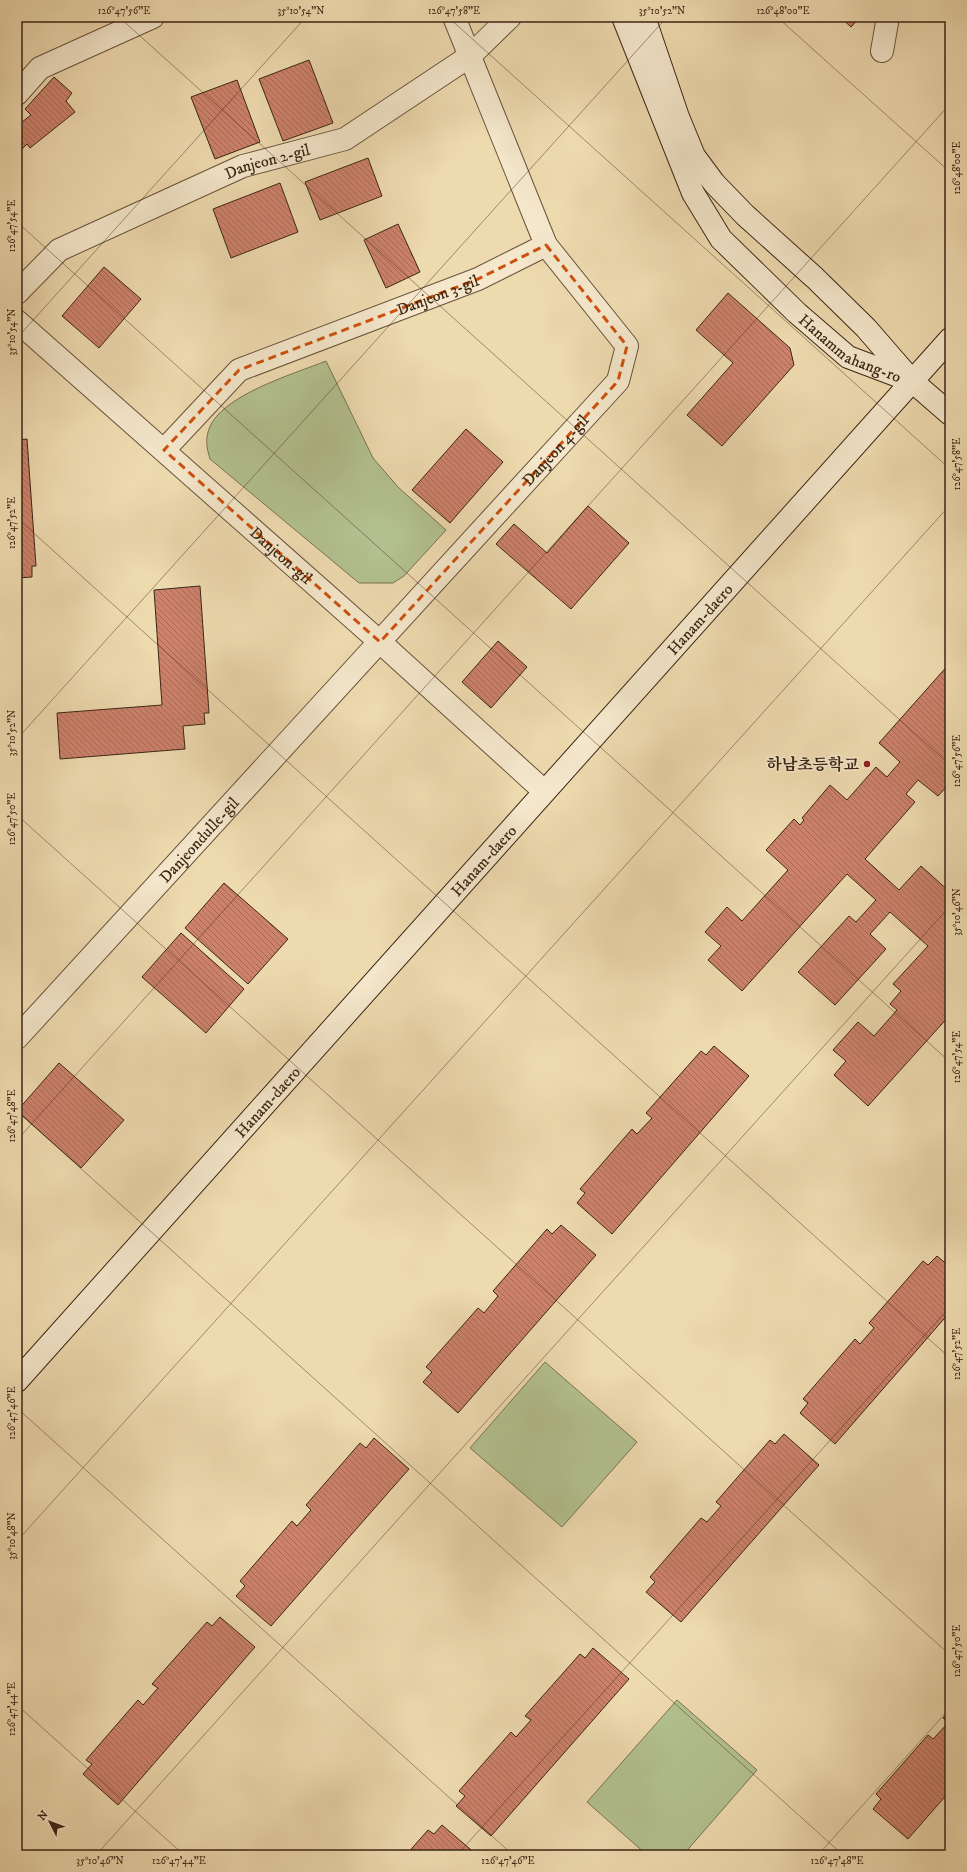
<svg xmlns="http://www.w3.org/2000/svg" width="967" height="1872" viewBox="0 0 967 1872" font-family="'IM FELL DW Pica','Noto Serif KR',serif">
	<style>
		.green { fill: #b3c190; stroke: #787352 }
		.building { fill: url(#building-back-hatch); stroke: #3c2514 }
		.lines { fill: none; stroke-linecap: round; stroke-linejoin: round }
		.street-casing { stroke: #68523b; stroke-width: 24 }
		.secondary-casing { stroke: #3c2514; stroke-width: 24 }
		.street { stroke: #f4e7cb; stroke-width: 22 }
		.secondary { stroke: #f4e7cb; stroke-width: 22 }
		.marked { fill: none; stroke: #ce510d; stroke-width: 3; stroke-dasharray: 8 5; stroke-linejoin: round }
		.ticks { fill: none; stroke: #3c2514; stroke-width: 1; stroke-opacity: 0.45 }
		.poi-dot { fill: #8f2418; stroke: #f4e7cb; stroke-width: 1.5 }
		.labels { text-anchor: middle; stroke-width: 3; stroke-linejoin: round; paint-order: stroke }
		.street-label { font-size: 16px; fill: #3c2514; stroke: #f4e7cb }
		.poi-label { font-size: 16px; font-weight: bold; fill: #3c2514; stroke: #f4e7cb; text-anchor: end }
		.neatline { fill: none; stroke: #3c2514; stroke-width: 1.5 }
		.ticks-label { font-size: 10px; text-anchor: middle; fill: #3c2514 }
	</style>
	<defs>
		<pattern id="building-back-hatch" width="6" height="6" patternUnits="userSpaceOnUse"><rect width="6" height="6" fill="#cd826c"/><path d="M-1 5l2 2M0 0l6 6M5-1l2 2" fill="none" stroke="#a86a58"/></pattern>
	</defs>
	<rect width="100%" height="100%" fill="#eedaaf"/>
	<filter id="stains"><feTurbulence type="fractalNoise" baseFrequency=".005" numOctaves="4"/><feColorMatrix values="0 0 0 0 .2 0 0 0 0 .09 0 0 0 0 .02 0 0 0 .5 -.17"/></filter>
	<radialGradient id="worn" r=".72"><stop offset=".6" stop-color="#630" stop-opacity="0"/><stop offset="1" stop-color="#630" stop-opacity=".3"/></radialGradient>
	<g class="green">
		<path d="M326 361 373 458 398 487 446 530 404 576 393 583H359L210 459C207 449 205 440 209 429 221 395 294 374 326 361Z"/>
		<path d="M545 1362 637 1442 562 1527 470 1448Z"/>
		<path d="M677 1700 757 1770 683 1855H647L587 1802Z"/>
	</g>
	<g class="building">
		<path d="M840 17H860L851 27Z"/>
		<path d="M309 60 333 123 283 141 259 79Z"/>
		<path d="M54 77 72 93 66 101 75 112 30 148 27 144 17 154V126L31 115 25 109Z"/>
		<path d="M237 80 260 142 215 159 191 97Z"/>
		<path d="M368 158 382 196 320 220 305 182Z"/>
		<path d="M280 183 298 232 231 258 213 209Z"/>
		<path d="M398 224 420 272 386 288 364 240Z"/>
		<path d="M104 267 141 299 99 348 62 316Z"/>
		<path d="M728 293 790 348 794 365 722 446 687 415 733 363 696 330Z"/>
		<path d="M466 429 503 462 450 523 412 490Z"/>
		<path d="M27 439 36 566H32V577L17 578V440Z"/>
		<path d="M588 506 629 543 571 609 496 544 514 524 547 553Z"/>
		<path d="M200 586 209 713H204L205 724 183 726 185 749 60 759 57 713 162 705 154 590Z"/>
		<path d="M498 641 527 667 491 708 462 682Z"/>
		<path d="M950 663V783L938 796 918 780 906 794 915 802 865 859 899 890 921 866 950 892V1015L868 1106 834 1075 846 1061 833 1050 858 1022 874 1036 897 1010 890 1004 901 991 893 984 928 946 890 912 870 934 886 949 835 1005 798 972 849 916 856 922 876 900 847 874 742 991 708 960 721 946 705 932 727 907 742 921 788 870 766 850 794 819 800 825 804 820 802 818 830 785 847 800 876 767 887 777 900 762 879 743Z"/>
		<path d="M224 883 288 939 248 984 185 928Z"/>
		<path d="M181 933 244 989 206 1033 142 977Z"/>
		<path d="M714 1046 749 1076 612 1234 577 1203 585 1193 580 1189 632 1129 637 1134 652 1118 646 1113 701 1051 706 1055Z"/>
		<path d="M59 1063 124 1120 81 1168 17 1111Z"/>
		<path d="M561 1225 596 1255 458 1413 423 1382 432 1372 426 1367 478 1308 484 1313 498 1296 493 1291 547 1229 552 1234Z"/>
		<path d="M937 1256 950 1267V1312L835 1444 800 1413 808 1403 803 1399 855 1339 860 1344 874 1328 869 1323 923 1261 928 1265Z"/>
		<path d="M784 1434 819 1465 681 1622 646 1592 655 1582 650 1577 701 1518 707 1522 721 1506 716 1502 770 1440 775 1444Z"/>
		<path d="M374 1438 409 1469 271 1626 236 1596 245 1586 240 1581 292 1521 297 1526 311 1510 306 1505 360 1443 366 1448Z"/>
		<path d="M220 1617 255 1647 118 1805 83 1774 92 1764 86 1760 138 1700 143 1705 158 1688 152 1684 207 1622 212 1626Z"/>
		<path d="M593 1648 629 1679 491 1836 456 1806 465 1796 459 1791 511 1732 516 1737 531 1720 525 1716 580 1654 585 1658Z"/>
		<path d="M950 1710V1791L908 1839 873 1809 881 1799 876 1794 928 1735 933 1739 948 1723 943 1718Z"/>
		<path d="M442 1825 477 1855H406L428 1830 434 1834Z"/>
	</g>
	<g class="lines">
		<defs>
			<g id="street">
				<path d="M882 51 888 17"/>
				<path d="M17 94 40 68 153 17"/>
				<path id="s1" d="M17 293 59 250 243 166 345 139 470 56 510 17"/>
				<path id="s2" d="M17 321 380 642 544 791"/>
				<path id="s3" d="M164 450 239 370 478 279 546 245"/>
				<path id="s4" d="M17 1038 618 381 627 346 546 245 454 17"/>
			</g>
			<g id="secondary">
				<path id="s5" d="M623 17 693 193 721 239 797 313 848 357 909 380"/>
				<path d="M644 17 678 117 694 156 714 183 745 215 815 278 866 328 912 381 950 414"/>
				<path id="s6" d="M17 1381 950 339"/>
			</g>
		</defs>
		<use href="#street" class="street-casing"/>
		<use href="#secondary" class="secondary-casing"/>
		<use href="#street" class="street"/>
		<use href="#secondary" class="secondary"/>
	</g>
	<path class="marked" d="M546 245 627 346 618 381 380 642 164 450 239 370 478 279Z"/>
	<path class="ticks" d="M119 17 950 765M448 17 950 469M777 17 950 172M17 222 950 1062M17 338 306 17M17 518 950 1358M17 739 667 17M17 815 950 1655M17 1111 843 1855M17 1140 950 104M17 1408 513 1855M17 1541 950 505M17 1705 184 1855M96 1855 950 906M457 1855 950 1307M818 1855 950 1708"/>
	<circle class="poi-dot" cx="867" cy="764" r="4"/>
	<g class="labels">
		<g class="street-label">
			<text dy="6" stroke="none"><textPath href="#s1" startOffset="287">Danjeon 2-gil</textPath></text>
			<text dy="6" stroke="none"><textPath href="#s3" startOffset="322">Danjeon 3-gil</textPath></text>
			<text dy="6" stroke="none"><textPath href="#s5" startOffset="414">Hanammahang-ro</textPath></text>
			<text dy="6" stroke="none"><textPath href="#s4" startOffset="797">Danjeon 4-gil</textPath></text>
			<text dy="6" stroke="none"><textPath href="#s2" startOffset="353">Danjeon-gil</textPath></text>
			<text dy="6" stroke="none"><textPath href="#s6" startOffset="1023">Hanam-daero</textPath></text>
			<text dy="6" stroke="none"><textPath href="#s4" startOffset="269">Danjeondulle-gil</textPath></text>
			<text dy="6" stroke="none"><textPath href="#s6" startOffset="699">Hanam-daero</textPath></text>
			<text dy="6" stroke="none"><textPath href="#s6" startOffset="375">Hanam-daero</textPath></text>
		</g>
		<g class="poi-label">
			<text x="859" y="770">하남초등학교</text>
		</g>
	</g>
	<rect width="967" height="1872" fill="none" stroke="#eedaaf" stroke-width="44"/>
	<g transform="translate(50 1822) rotate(312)" stroke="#f4e7cb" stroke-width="3" paint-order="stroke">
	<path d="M0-3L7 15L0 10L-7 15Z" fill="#3c2514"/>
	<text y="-6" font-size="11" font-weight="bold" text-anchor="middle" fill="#3c2514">N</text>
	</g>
	<rect x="22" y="22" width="923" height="1828" class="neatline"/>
	<g class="ticks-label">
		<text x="124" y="14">126°47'56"E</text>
		<text x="301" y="14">35°10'54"N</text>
		<text x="454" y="14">126°47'58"E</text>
		<text x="662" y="14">35°10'52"N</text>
		<text x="783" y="14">126°48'00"E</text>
		<text transform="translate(956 168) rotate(-90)" y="4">126°48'00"E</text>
		<text transform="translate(11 226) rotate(-90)" y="4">126°47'54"E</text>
		<text transform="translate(11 332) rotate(-90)" y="4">35°10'54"N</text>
		<text transform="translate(956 464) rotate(-90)" y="4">126°47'58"E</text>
		<text transform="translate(11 523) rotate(-90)" y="4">126°47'52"E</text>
		<text transform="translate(11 733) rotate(-90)" y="4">35°10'52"N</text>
		<text transform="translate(956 761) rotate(-90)" y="4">126°47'56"E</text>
		<text transform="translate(11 819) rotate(-90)" y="4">126°47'50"E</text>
		<text transform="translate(956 912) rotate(-90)" y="4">35°10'46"N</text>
		<text transform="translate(956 1057) rotate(-90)" y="4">126°47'54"E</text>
		<text transform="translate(11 1116) rotate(-90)" y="4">126°47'48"E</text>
		<text transform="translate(956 1354) rotate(-90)" y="4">126°47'52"E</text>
		<text transform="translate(11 1413) rotate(-90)" y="4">126°47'46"E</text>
		<text transform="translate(11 1536) rotate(-90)" y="4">35°10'48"N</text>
		<text transform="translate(956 1651) rotate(-90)" y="4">126°47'50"E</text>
		<text transform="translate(11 1709) rotate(-90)" y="4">126°47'44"E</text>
		<text x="100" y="1864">35°10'46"N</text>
		<text x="179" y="1864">126°47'44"E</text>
		<text x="508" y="1864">126°47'46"E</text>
		<text x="837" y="1864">126°47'48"E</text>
	</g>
	<rect width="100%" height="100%" filter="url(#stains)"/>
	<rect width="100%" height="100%" fill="url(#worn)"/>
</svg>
